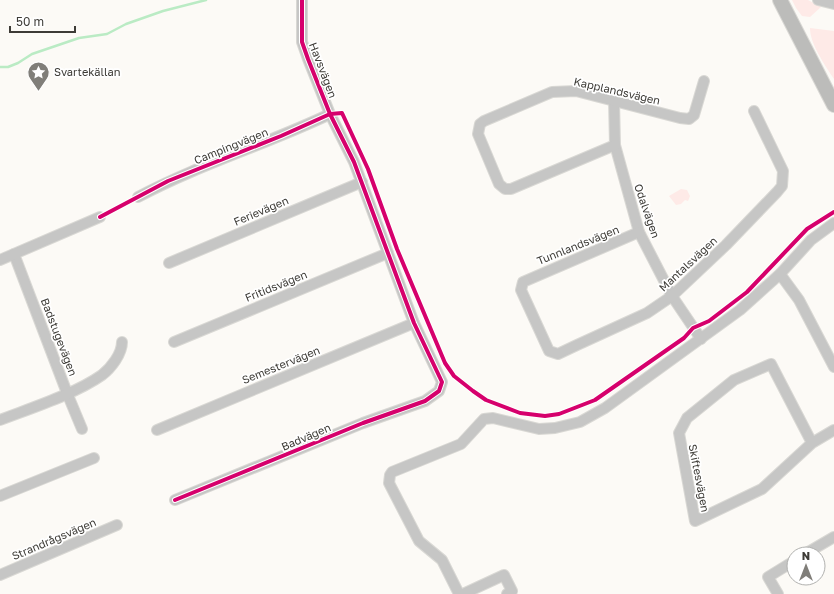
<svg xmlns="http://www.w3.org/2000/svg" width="834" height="594" viewBox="0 0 834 594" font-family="'Golos Text',sans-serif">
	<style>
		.green { fill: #feeae7 }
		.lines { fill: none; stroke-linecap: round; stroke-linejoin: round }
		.stream { stroke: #baebc4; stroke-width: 2.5 }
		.street-casing { stroke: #d9d8d4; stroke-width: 12 }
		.secondary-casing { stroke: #d9d8d4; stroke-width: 16 }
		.street { stroke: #c6c6c5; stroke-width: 10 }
		.secondary { stroke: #bcbcba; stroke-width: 14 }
		.cycleway-casing { stroke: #fff; stroke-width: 6 }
		.cycleway { stroke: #d6006c; stroke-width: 4 }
		.labels { text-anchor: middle; stroke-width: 3.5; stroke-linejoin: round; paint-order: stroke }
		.street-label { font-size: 11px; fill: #3d3b36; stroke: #fff }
		.poi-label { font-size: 11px; fill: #3d3b36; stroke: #fff; text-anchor: start }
	</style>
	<rect width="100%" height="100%" fill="#fcfaf6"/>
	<g class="green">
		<path d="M792 0H808L821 7 810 17 802 16 796 8Z"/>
		<path d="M810 28 834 31V79C825 65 810 44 810 28Z"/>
		<path d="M681 189 687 190 690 196 688 201 685 200 681 204 676 205 669 196Z"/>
	</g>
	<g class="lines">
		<path class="stream" d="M0 67H8L18 63 32 54 79 38 107 34 126 24 163 11 206 0"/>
		<defs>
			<g id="street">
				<path d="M818 0 834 4"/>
				<path d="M614 101 615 145 639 232 672 296 701 339"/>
				<path d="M615 145 511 189H505L499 184 478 134 480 124 484 121 552 92 576 91 680 118 689 119 694 115 704 81"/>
				<path d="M138 197C200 164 267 144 330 114"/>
				<path d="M639 232 523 282 521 290 549 351 558 354 577 345 647 313 672 296 726 245 777 192 782 186 783 171 754 111"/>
				<path d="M14 254 67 393 82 429"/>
				<path d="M0 260 100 217"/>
				<path d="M169 263 362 182"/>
				<path d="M780 274 799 300 834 367"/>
				<path d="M174 342 388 253"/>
				<path d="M0 420C31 408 75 394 102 375 111 368 122 354 122 342"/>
				<path d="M157 430 414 323"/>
				<path d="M812 443 771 364 734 380 687 418 679 433 695 521 762 489 812 443 834 430"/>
				<path d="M0 496 94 458"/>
				<path d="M175 500 363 423 425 401 439 391 442 382 414 323 354 162 330 114 308 59 302 42V0"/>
				<path d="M805 554 834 537"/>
				<path d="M0 575 117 525"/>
				<path d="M459 594 442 560 419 541 389 483 390 475 392 472 461 444 484 419 493 418 539 429 555 428 580 422 605 408 740 310 780 274 811 240 834 223"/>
				<path d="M463 594 504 575 512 591 507 594"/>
				<path d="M778 594 768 577 794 561"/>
			</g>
			<path id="secondary" d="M780 0 834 105"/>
		</defs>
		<use href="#street" class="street-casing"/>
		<use href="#secondary" class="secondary-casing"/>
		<use href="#street" class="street"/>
		<use href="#secondary" class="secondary"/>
		<defs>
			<g id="cycleway">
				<path d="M100 217 168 181 281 136 330 114 342 113 368 169 397 249 445 363 454 376 473 391 486 400 520 413 545 416 559 414 595 400 684 338 693 328 709 321 747 292 807 229 834 212"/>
				<path d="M175 500 363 423 425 401 439 391 442 382 414 323 354 162 330 114 308 59 302 42V0"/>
			</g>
		</defs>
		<use href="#cycleway" class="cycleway-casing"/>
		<use href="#cycleway" class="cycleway"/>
	</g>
	<defs>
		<symbol id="sight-pin" viewBox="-11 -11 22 30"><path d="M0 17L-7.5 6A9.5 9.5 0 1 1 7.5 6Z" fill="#807e79" stroke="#fff"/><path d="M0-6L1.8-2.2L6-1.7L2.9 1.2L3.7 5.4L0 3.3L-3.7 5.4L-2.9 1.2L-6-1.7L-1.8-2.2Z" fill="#fff"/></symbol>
	</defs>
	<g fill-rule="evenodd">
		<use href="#sight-pin" x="26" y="60" width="25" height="34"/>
	</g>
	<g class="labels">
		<g class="street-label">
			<text transform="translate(323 70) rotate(69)" y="4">Havsvägen</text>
			<text transform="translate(617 91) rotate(13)" y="4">Kapplandsvägen</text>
			<text transform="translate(231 146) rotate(-22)" y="4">Campingvägen</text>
			<text transform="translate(261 211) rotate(-23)" y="4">Ferievägen</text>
			<text transform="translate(647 211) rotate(71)" y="4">Odalvägen</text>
			<text transform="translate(578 245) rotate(-22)" y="4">Tunnlandsvägen</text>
			<text transform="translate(688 264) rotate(-43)" y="4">Mantalsvägen</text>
			<text transform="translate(276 286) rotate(-22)" y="4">Fritidsvägen</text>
			<text transform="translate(59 337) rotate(69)" y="4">Badstugevägen</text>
			<text transform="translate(281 365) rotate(-22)" y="4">Semestervägen</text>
			<text transform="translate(306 437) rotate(-23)" y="4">Badvägen</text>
			<text transform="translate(699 478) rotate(79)" y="4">Skiftesvägen</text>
			<text transform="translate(54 539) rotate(-23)" y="4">Strandrågsvägen</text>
		</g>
		<g class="poi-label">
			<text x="54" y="76">Svartekällan</text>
		</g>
	</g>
	<g transform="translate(806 566)"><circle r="19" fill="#ffffff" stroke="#b1b1af"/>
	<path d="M0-3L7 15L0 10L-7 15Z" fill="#807e79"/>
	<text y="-6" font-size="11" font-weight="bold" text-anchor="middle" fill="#3d3b36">N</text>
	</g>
	<path d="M10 26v6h65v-6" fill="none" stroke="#3d3b36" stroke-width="2"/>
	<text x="16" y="26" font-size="12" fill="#3d3b36" stroke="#ffffff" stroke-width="3" paint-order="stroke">50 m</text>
</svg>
